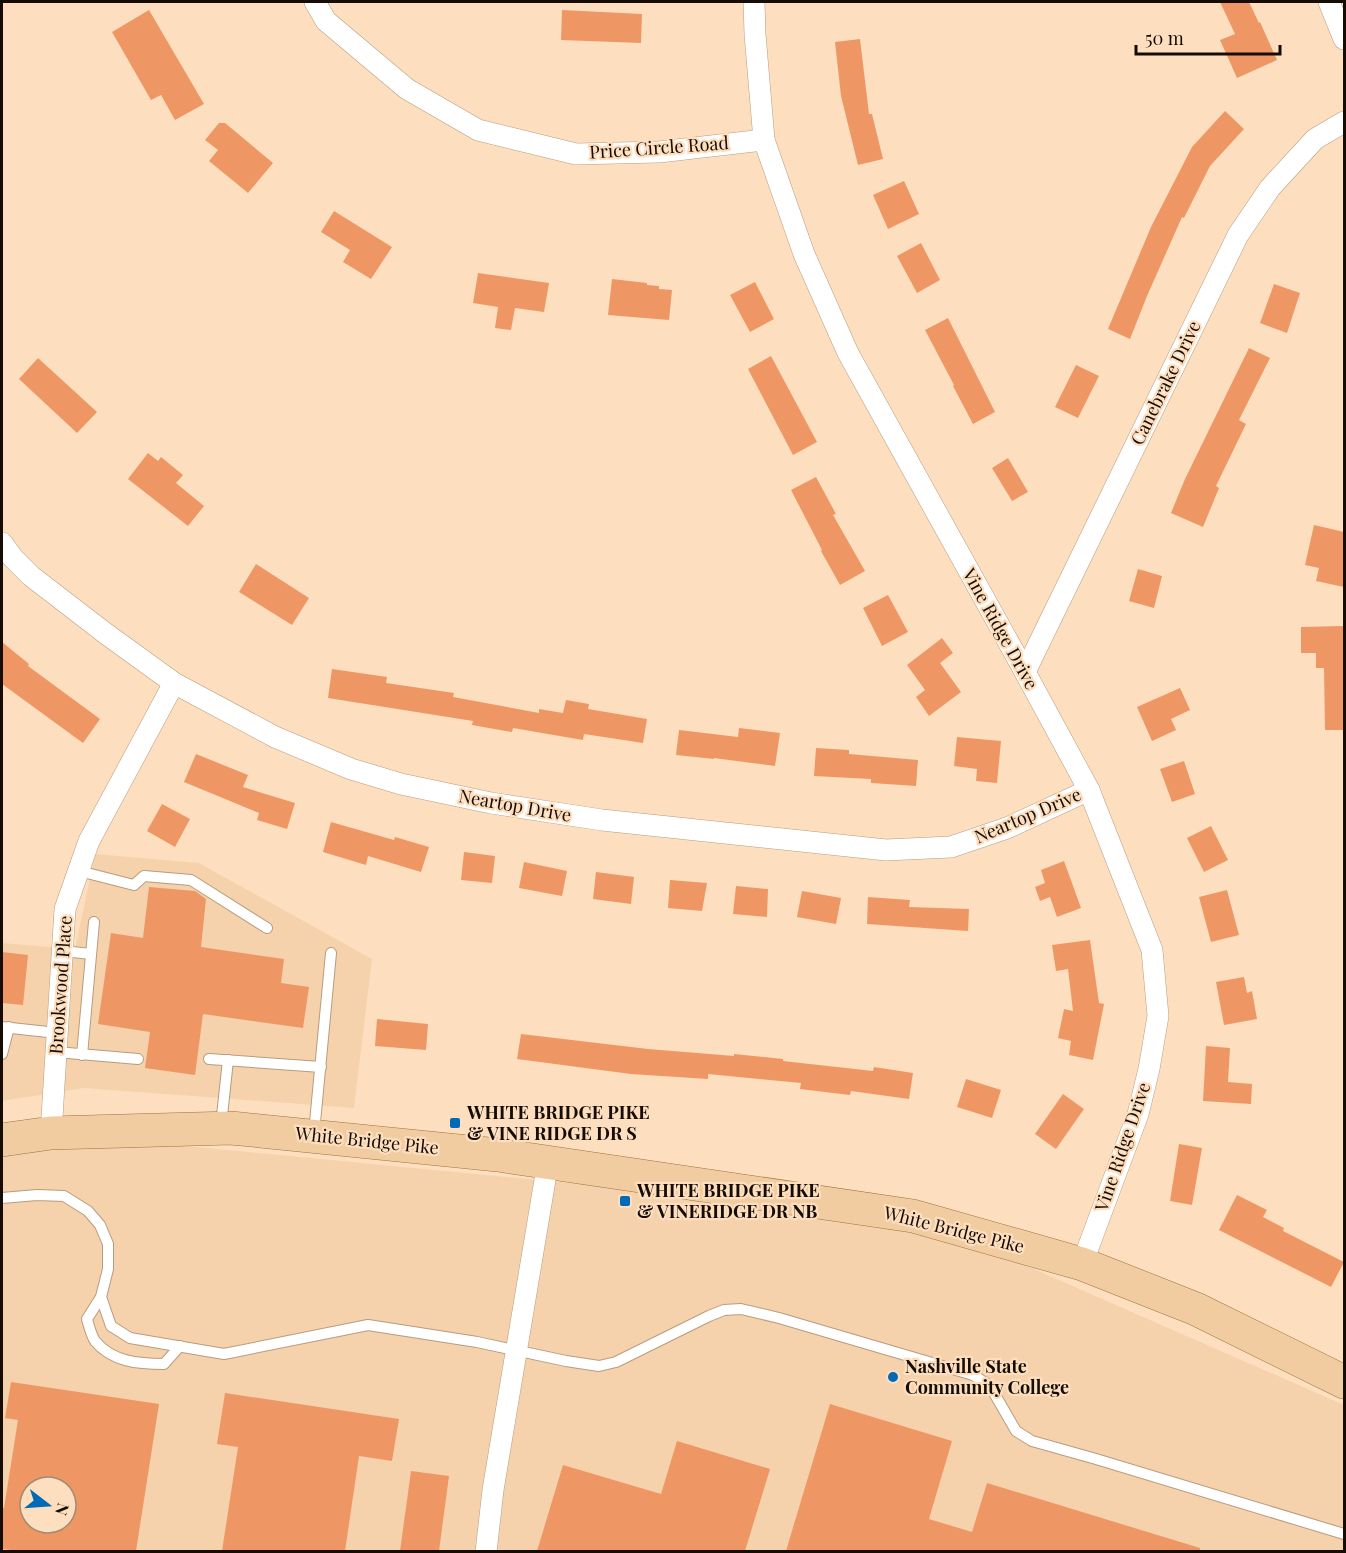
<svg xmlns="http://www.w3.org/2000/svg" width="1346" height="1553" viewBox="0 0 1346 1553" font-family="'Playfair Display',serif">
	<style>
		.built { fill: #f5d2ac; fill-rule: evenodd }
		.building { fill: #ee9765; fill-rule: evenodd }
		.lines { fill: none; stroke-linecap: round; stroke-linejoin: round }
		.lane-casing { stroke: #b89c7e; stroke-width: 12 }
		.street-casing { stroke: #b89c7e; stroke-width: 22 }
		.primary-casing { stroke: #9e733f; stroke-width: 34 }
		.lane { stroke: #fff; stroke-width: 10 }
		.street { stroke: #fff; stroke-width: 21 }
		.primary { stroke: #f1cca0; stroke-width: 33 }
		.poi-dot { fill: #016ab6; stroke: #fddfbf; stroke-width: 2 }
		.labels { text-anchor: middle; stroke-width: 4.5; stroke-linejoin: round; paint-order: stroke }
		.street-label { font-size: 18px; fill: #160c03; stroke: #fddfbf }
		.poi-label { font-size: 18px; font-weight: bold; fill: #160c03; stroke: #fddfbf; text-anchor: start }
	</style>
	<rect width="100%" height="100%" fill="#fddfbf"/>
	<g class="built">
		<path d="M95 854 199 863 372 959 354 1108 84 1088 2 1101V943L75 949Z"/>
		<path d="M51 1133 913 1216 1344 1405V1551H2V1144ZM30 1487H66V1523H30Z"/>
	</g>
	<g class="building">
		<path d="M1220 2H1249L1259 23 1260 22 1277 60 1237 78 1220 40 1235 34Z"/>
		<path d="M149 10 204 104 175 120 161 95 151 100 112 32Z"/>
		<path d="M562 10 642 14 641 43 561 40Z"/>
		<path d="M860 39 869 114H872L883 159 858 165 841 96 835 42Z"/>
		<path d="M1225 111 1244 129 1210 166 1184 218 1182 217 1147 296 1130 339 1108 329 1151 227 1192 147Z"/>
		<path d="M219 123H225L273 163 248 193 209 161 218 150 205 140Z"/>
		<path d="M904 181 919 214 888 229 873 195Z"/>
		<path d="M334 211 392 247 371 279 343 262 350 250 321 232Z"/>
		<path d="M921 243 940 280 917 293 897 256Z"/>
		<path d="M478 273 549 283 544 312 515 308 511 330 495 328 498 307 473 303Z"/>
		<path d="M612 279 647 283V285L659 286V289L672 290 669 320 608 315Z"/>
		<path d="M755 282 774 319 750 332 730 295Z"/>
		<path d="M1274 284 1300 293 1287 333 1260 323Z"/>
		<path d="M948 318 995 412 973 424 953 386 954 385 925 330Z"/>
		<path d="M1249 348 1270 358 1239 420 1246 424 1216 486 1219 488 1203 527 1171 513 1185 479Z"/>
		<path d="M771 356 817 442 793 455 748 369Z"/>
		<path d="M38 358 97 412 77 433 19 379Z"/>
		<path d="M1076 365 1099 376 1078 418 1055 407Z"/>
		<path d="M148 453 158 461 161 457 183 475 176 483 204 506 188 526 128 479Z"/>
		<path d="M1008 458 1028 492 1012 501 992 468Z"/>
		<path d="M816 477 836 514 833 515 865 571 840 585 821 551 822 550 791 490Z"/>
		<path d="M1314 525 1344 532V587L1316 581 1319 568 1305 565Z"/>
		<path d="M256 564 309 598 292 625 239 592Z"/>
		<path d="M1138 569 1162 576 1154 608 1129 601Z"/>
		<path d="M888 595 908 632 882 646 863 608Z"/>
		<path d="M1343 626 1344 730H1325L1324 668H1316V653H1301V627Z"/>
		<path d="M942 638 953 653 940 663 961 692 929 716 916 697 925 690 907 665Z"/>
		<path d="M2 642 29 664 28 666 100 719 83 743 2 684Z"/>
		<path d="M332 669 387 677 386 683 454 693 453 697 539 713V709L563 713 566 700 589 704 588 709 647 719 643 743 584 734 583 740 513 728 512 732 472 725 473 721 328 698Z"/>
		<path d="M1180 688 1190 710 1171 719 1176 730 1152 741 1137 707Z"/>
		<path d="M739 728 780 733 775 766 714 758V759L676 755 679 730 738 737Z"/>
		<path d="M957 737 1001 741 997 783 976 781 977 769 954 766Z"/>
		<path d="M816 748 849 750V754L918 760 916 786 871 783V779L814 776Z"/>
		<path d="M196 754 248 775 243 787 295 803 287 829 257 820 259 813 184 782Z"/>
		<path d="M1184 761 1195 794 1172 802 1160 769Z"/>
		<path d="M162 804 190 819 175 847 147 831Z"/>
		<path d="M331 822 394 840 395 837 429 847 421 872 368 856 366 865 323 852Z"/>
		<path d="M1211 826 1228 860 1204 872 1187 838Z"/>
		<path d="M464 852 495 856 492 883 461 880Z"/>
		<path d="M1064 861 1081 908 1057 917 1050 897 1040 901 1035 887 1045 883 1041 870Z"/>
		<path d="M524 862 567 871 562 896 519 888Z"/>
		<path d="M596 872 634 877 631 904 593 899Z"/>
		<path d="M670 880 707 883 702 911 668 908Z"/>
		<path d="M736 886 768 889 767 917 733 914Z"/>
		<path d="M149 887 195 891 206 899 201 947 284 959 281 983 309 987 303 1028 203 1014 195 1075 145 1068 150 1032 98 1024 111 933 143 938Z"/>
		<path d="M1227 890 1239 935 1211 942 1199 897Z"/>
		<path d="M802 891 841 898 836 924 797 917Z"/>
		<path d="M868 897 910 900 909 907 969 909 968 931 867 924Z"/>
		<path d="M1090 940 1099 1003 1104 1004 1093 1060 1069 1055 1071 1041 1058 1038 1064 1009 1073 1011 1068 969 1056 971 1052 945Z"/>
		<path d="M2 952 28 955 23 1005 2 1003Z"/>
		<path d="M1244 977 1247 993 1252 991 1257 1019 1224 1025 1216 982Z"/>
		<path d="M377 1019 428 1024 426 1050 375 1046Z"/>
		<path d="M521 1034 648 1049 734 1056V1054L783 1059V1061L873 1071 874 1067 913 1073 909 1099 851 1091 850 1095 800 1089 801 1083 708 1074V1079L631 1074 517 1059Z"/>
		<path d="M1206 1046 1230 1048 1228 1082 1252 1084 1251 1104 1203 1101Z"/>
		<path d="M966 1079 1001 1090 992 1118 957 1107Z"/>
		<path d="M1063 1094 1084 1109 1056 1149 1035 1134Z"/>
		<path d="M1179 1144 1202 1148 1192 1205 1170 1201Z"/>
		<path d="M1237 1195 1267 1210 1263 1217 1284 1228 1283 1231 1344 1262 1331 1287 1219 1230Z"/>
		<path d="M11 1382 159 1404 136 1551H20L2 1549V1508H4L18 1420 5 1418ZM30 1487H66V1523H30Z"/>
		<path d="M225 1393 399 1419 392 1461 359 1456 345 1551H222L238 1447 217 1444Z"/>
		<path d="M830 1404 952 1441 929 1519 972 1532 987 1483 1200 1548V1551H786Z"/>
		<path d="M677 1441 770 1469 745 1551H537L563 1465 661 1494Z"/>
		<path d="M411 1471 449 1476 439 1551H400Z"/>
	</g>
	<g class="lines">
		<defs>
			<g id="lane">
				<path d="M79 871 134 885 144 876 191 880 267 928"/>
				<path d="M63 951 91 954"/>
				<path d="M2 1027 57 1033"/>
				<path d="M56 1052 138 1059"/>
				<path d="M2 1054 9 1027"/>
				<path d="M82 1055 94 922"/>
				<path d="M209 1059 321 1067"/>
				<path d="M221 1125 228 1060"/>
				<path d="M314 1133 331 953"/>
				<path d="M2 1198 37 1195 64 1196 88 1211 100 1225 108 1244V1269L101 1297 111 1326 130 1338 224 1354 368 1325 477 1342 566 1361 599 1366 616 1362 709 1316 724 1310 741 1309 779 1318 973 1375 990 1386 1016 1431 1032 1441 1096 1459 1344 1534"/>
				<path d="M101 1297 87 1319C89 1326 91 1335 95 1341 112 1362 139 1364 164 1364L180 1346"/>
			</g>
			<g id="street">
				<path d="M315 2 326 21 407 89 478 130 576 154 659 152 764 140"/>
				<path d="M754 2 755 34 764 140 804 254 848 353 1025 672 1089 790 1152 950 1158 1016 1149 1069 1138 1114 1082 1264"/>
				<path d="M1329 2 1344 39"/>
				<path d="M2 543 13 558 31 576 105 633 174 683 275 737 351 769 401 784 491 803 602 820 886 850 951 847 1007 828 1089 790"/>
				<path d="M1025 672 1238 235 1270 188 1315 139 1344 122"/>
				<path d="M51 1133 65 909 89 841 174 683"/>
				<path d="M486 1552 493 1490 548 1162"/>
			</g>
			<path id="primary" d="M2 1140 51 1133 231 1128 498 1155 913 1216 1082 1264 1196 1309 1344 1382"/>
		</defs>
		<use href="#lane" class="lane-casing"/>
		<use href="#street" class="street-casing"/>
		<use href="#primary" class="primary-casing"/>
		<use href="#lane" class="lane"/>
		<use href="#street" class="street"/>
		<use href="#primary" class="primary"/>
	</g>
	<g class="poi-dot">
		<rect x="449" y="1117" width="12" height="12" rx="3"/>
		<rect x="619" y="1195" width="12" height="12" rx="3"/>
		<circle cx="893" cy="1377" r="6"/>
	</g>
	<g class="labels">
		<g class="street-label">
			<text transform="translate(659 148) rotate(-4)" y="6">Price Circle Road</text>
			<text transform="translate(1166 383) rotate(-64)" y="6">Canebrake Drive</text>
			<text transform="translate(1000 629) rotate(61)" y="6">Vine Ridge Drive</text>
			<text transform="translate(515 806) rotate(10)" y="6">Neartop Drive</text>
			<text transform="translate(1028 816) rotate(-23)" y="6">Neartop Drive</text>
			<text transform="translate(61 985) rotate(-86)" y="6">Brookwood Place</text>
			<text transform="translate(367 1141) rotate(6)" y="6">White Bridge Pike</text>
			<text transform="translate(1123 1147) rotate(-71)" y="6">Vine Ridge Drive</text>
			<text transform="translate(954 1230) rotate(14)" y="6">White Bridge Pike</text>
		</g>
		<g class="poi-label">
			<text x="467" y="1119">WHITE BRIDGE PIKE<tspan x="467" dy="21">&amp; VINE RIDGE DR S</tspan></text>
			<text x="637" y="1197">WHITE BRIDGE PIKE<tspan x="637" dy="21">&amp; VINERIDGE DR NB</tspan></text>
			<text x="905" y="1373">Nashville State<tspan x="905" dy="21">Community College</tspan></text>
		</g>
	</g>
	<rect width="1346" height="1553" fill="none" stroke="#160c03" stroke-width="6"/>
	<g transform="translate(48 1505) rotate(107)"><circle r="28" fill="#fddfbf" stroke="#a18b74" stroke-width="1.5"/>
	<path d="M0-4.5L10 22L0 15L-10 22Z" fill="#016ab6"/>
	<text y="-9" font-size="16" font-weight="bold" text-anchor="middle" fill="#160c03">N</text>
	</g>
	<path d="M1136 45v9h144v-9" fill="none" stroke="#160c03" stroke-width="3"/>
	<text x="1145" y="45" font-size="18" fill="#160c03" stroke="#fddfbf" stroke-width="4.5" paint-order="stroke">50 m</text>
</svg>
